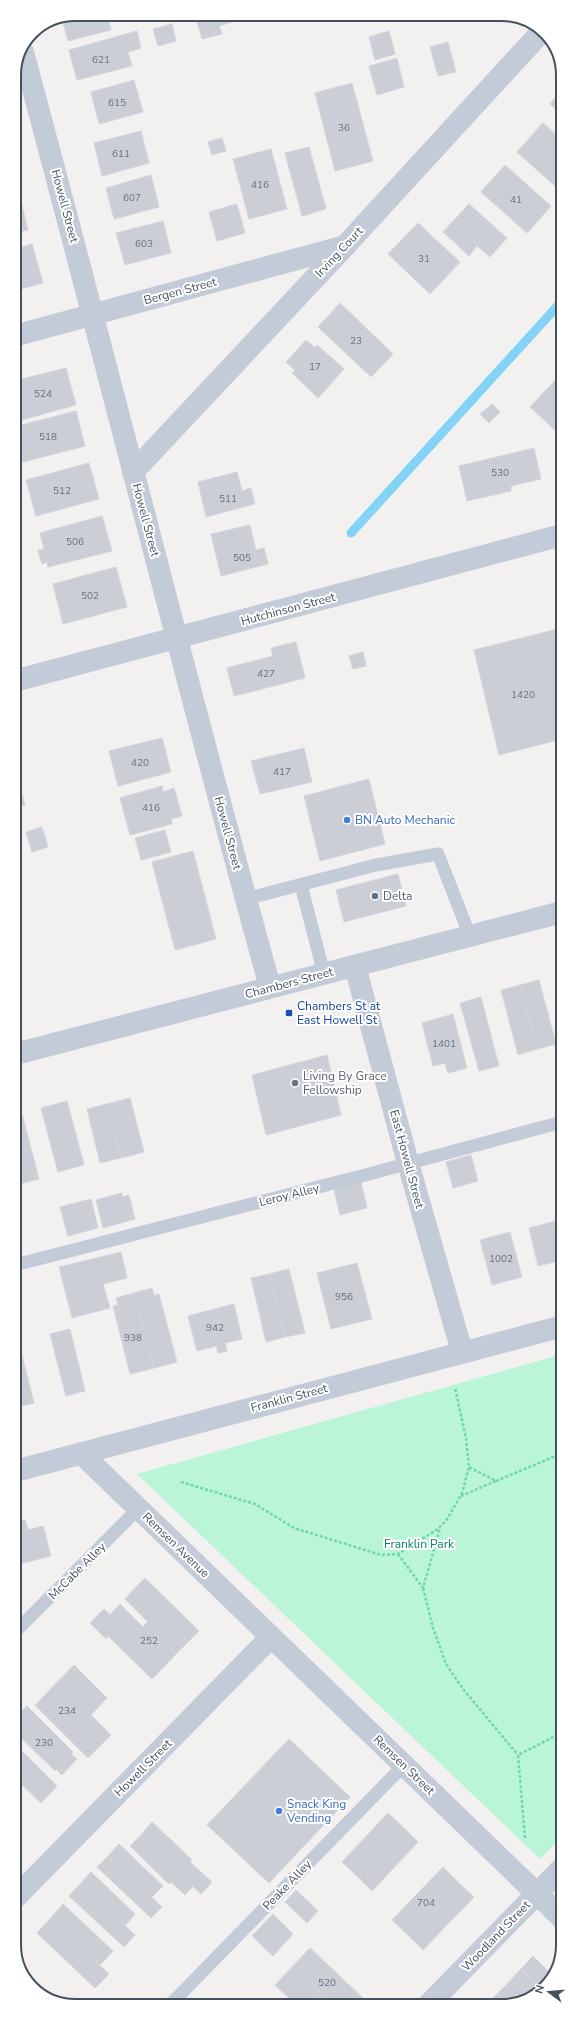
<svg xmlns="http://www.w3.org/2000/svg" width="577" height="2020" viewBox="0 0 577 2020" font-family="'Nunito Sans',sans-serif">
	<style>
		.green { fill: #baf5d7 }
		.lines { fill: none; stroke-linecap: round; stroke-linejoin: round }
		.stream { stroke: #83d3f6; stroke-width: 9 }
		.building { fill: #ccced6; stroke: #d3d5dc }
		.path { stroke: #6ed7ae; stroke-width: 2.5; stroke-dasharray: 3 2; stroke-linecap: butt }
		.service { stroke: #c2cbd7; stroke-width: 13 }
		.minor { stroke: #c2cbd7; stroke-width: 22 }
		.tertiary { stroke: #c2cbd7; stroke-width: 22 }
		.shop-dot { fill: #3f7fe0; stroke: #fff; stroke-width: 1.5 }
		.service-dot { fill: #5c6f8a; stroke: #fff; stroke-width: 1.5 }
		.transit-dot { fill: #1a4fb4; stroke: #fff; stroke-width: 1.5 }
		.worship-dot { fill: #6b7280; stroke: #fff; stroke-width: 1.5 }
		.labels { text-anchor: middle; stroke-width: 4; stroke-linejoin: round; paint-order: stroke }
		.number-label { font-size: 10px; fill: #68707e }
		.street-label { font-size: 12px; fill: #465160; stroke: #fff }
		.shop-label { font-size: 12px; fill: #366cbe; stroke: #fff; text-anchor: start }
		.service-label { font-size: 12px; fill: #4e5e75; stroke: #fff; text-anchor: start }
		.transit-label { font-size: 12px; fill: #164399; stroke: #fff; text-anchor: start }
		.worship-label { font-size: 12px; fill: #5b616d; stroke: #fff; text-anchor: start }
		.park-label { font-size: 12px; fill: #0c8555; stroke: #fff }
		.rim { fill: none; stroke: #465160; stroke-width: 2 }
	</style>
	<rect width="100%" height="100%" fill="#f3f0f0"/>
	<path class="green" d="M563 1354V1835L540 1859 137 1474Z"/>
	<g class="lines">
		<path class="stream" d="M351 533 562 301"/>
	</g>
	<g class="building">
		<path d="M74 14H113L107 15 111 30 68 41 62 19Z"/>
		<path d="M148 14H167V15L150 20Z"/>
		<path d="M195 14H230L232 22 219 26 222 34 202 39Z"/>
		<path d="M172 24 176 41 158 46 153 29Z"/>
		<path d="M137 31 141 48 128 52 132 66 77 80 69 50Z"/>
		<path d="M389 31 395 54 375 60 369 37Z"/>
		<path d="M448 42 456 72 438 76 430 47Z"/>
		<path d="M397 58 404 87 377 95 369 66Z"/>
		<path d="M134 80 143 112 99 124 91 92Z"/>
		<path d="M352 83 373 161 335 171 315 93Z"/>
		<path d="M562 90V115L550 104Z"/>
		<path d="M543 123 562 140V183L557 188 517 152Z"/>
		<path d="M141 131 149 163 102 176 94 143Z"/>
		<path d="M222 138 226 151 212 155 208 142Z"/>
		<path d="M309 147 326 209 302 216 285 153Z"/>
		<path d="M271 149 287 209 249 219 233 159Z"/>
		<path d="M505 165 551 206 527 233 481 192Z"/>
		<path d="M151 175 159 207 114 219 106 188Z"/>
		<path d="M19 193 23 210 14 213V194Z"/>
		<path d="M237 204 245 233 217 241 209 212Z"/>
		<path d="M469 204 507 238 490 257 477 246 469 256 443 232Z"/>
		<path d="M23 210 28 230 14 233V213Z"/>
		<path d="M163 221 171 253 125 265 116 233Z"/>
		<path d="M418 223 460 262 430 294 388 254Z"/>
		<path d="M32 244 43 283 14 291V249Z"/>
		<path d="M340 303 393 354 371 377 318 327Z"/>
		<path d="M306 340 315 348 317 345 344 369 318 398 292 373 295 370 286 362Z"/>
		<path d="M66 368 76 405 14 422V381Z"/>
		<path d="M562 373V437L530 407Z"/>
		<path d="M492 404 500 412 489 423 480 414Z"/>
		<path d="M76 411 85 446 19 463 14 445V427Z"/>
		<path d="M534 448 541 479 511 486V491L467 501 459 466Z"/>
		<path d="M89 463 99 499 36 516 26 480Z"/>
		<path d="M237 472 242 491 251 488 255 504 206 517 198 482Z"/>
		<path d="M102 516 112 551 48 567 47 562 42 564 38 550 44 549 40 533Z"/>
		<path d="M250 525 256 550 264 548 268 564 221 576 211 534Z"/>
		<path d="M116 567 127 607 63 624 53 584Z"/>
		<path d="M14 608 21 634 14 635Z"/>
		<path d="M562 628V739L499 755 474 650Z"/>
		<path d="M296 642 305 678 234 696 227 668 273 656 271 648Z"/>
		<path d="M363 652 366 666 353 669 349 656Z"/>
		<path d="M162 738 171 772 118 786 109 751Z"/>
		<path d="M304 748 312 782 260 794 251 761Z"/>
		<path d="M14 766 25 805 14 807Z"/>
		<path d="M369 779 385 844 320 861 304 796Z"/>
		<path d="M162 786 163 792 174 788 182 816 171 819 172 824 130 835 120 798Z"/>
		<path d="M42 827 48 847 32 852 26 832Z"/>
		<path d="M165 830 171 852 141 860 135 838Z"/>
		<path d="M193 851 216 939 175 950 152 862Z"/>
		<path d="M398 874 406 906 344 922 336 890Z"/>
		<path d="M539 980 556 1044 537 1049 520 985Z"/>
		<path d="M520 985 537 1049 518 1055 501 990Z"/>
		<path d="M481 997 499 1066 479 1071 460 1003Z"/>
		<path d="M453 1014 467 1068 448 1073 445 1063 433 1066 422 1023Z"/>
		<path d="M327 1055 341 1115 266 1135 252 1075Z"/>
		<path d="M130 1098 144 1152 121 1158 107 1104Z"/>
		<path d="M67 1101 84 1165 58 1172 41 1108Z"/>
		<path d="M107 1104 121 1158 100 1163 87 1109Z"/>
		<path d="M22 1114 39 1179 15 1185V1116Z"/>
		<path d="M471 1155 478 1181 453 1188 446 1162Z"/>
		<path d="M361 1182 367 1208 340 1215 334 1189Z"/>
		<path d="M122 1193V1197L129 1195 135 1219 103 1228 96 1200Z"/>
		<path d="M91 1199 98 1228 68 1236 60 1207Z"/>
		<path d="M563 1219V1260L538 1266 529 1228Z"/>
		<path d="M510 1232 522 1277 492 1285 480 1240Z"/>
		<path d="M121 1252 127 1278 103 1284 110 1308 72 1318 59 1267Z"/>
		<path d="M357 1263 372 1319 331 1329 317 1273Z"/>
		<path d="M289 1269 305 1333 285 1337 269 1274Z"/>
		<path d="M269 1274 285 1337 266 1342 251 1278Z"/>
		<path d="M152 1288 154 1296 159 1294 177 1362 154 1368 134 1293Z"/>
		<path d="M134 1293 154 1368 130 1374 113 1306 118 1305 116 1298Z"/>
		<path d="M234 1304 242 1339 225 1343 227 1351 218 1353 216 1346 197 1351 188 1316Z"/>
		<path d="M15 1328 34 1403 16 1407 15 1401Z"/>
		<path d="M70 1329 85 1391 66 1396 50 1334Z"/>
		<path d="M25 1520 28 1530 43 1526 51 1556 15 1565V1522Z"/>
		<path d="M145 1578 199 1631 188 1642 134 1589Z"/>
		<path d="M134 1589 188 1642 176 1654 145 1624 148 1622 125 1599Z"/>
		<path d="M120 1604 143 1627 145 1624 176 1654 164 1667 110 1615Z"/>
		<path d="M104 1609 164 1667 152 1679 108 1636 106 1639 90 1623Z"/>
		<path d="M74 1665 107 1698 91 1715 111 1735 88 1758 35 1705Z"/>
		<path d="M27 1706 73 1752 71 1754 77 1759 62 1775 56 1769 55 1771 15 1732V1717Z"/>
		<path d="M289 1739 350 1797 269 1883 207 1825Z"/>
		<path d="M15 1744 57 1786 41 1803 15 1778Z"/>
		<path d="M388 1813 404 1828 358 1877 342 1862Z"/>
		<path d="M152 1822 192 1860 190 1862 212 1882 201 1894 140 1836Z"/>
		<path d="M404 1828 418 1842 372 1891 358 1877Z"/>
		<path d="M140 1836 193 1886 185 1895 171 1882 169 1884 130 1846Z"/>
		<path d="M119 1844 163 1886 152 1897 108 1856Z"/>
		<path d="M108 1856 162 1907 151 1918 97 1867Z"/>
		<path d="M443 1867 460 1884 410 1937 392 1920Z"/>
		<path d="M91 1872 135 1914 125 1926 80 1884Z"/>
		<path d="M80 1884 135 1935 124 1947 69 1896Z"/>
		<path d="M460 1884 474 1897 423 1950 410 1937Z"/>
		<path d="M296 1890 318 1911 307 1923 285 1902Z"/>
		<path d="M63 1904 113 1951 100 1965 50 1919Z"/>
		<path d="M273 1914 293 1934 273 1956 252 1936Z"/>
		<path d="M50 1919 109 1974 95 1988 37 1933Z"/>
		<path d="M310 1948 363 1998 356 2005H333L292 1967Z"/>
		<path d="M533 1956 552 1975 548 1985 541 1989 521 1969Z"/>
		<path d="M292 1967 333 2005H297L275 1985Z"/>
		<path d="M521 1969 541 1989 526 1998 509 1982Z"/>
		<path d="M509 1982 526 1998 515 2005H508L497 1994Z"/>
		<path d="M497 1994 508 2005H487Z"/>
	</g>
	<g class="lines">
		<g class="path">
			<path d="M496 1481 563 1453"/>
			<path d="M181 1482 255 1504 294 1528 381 1555 398 1554 438 1529 448 1518 462 1493 469 1467 466 1438 455 1388"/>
			<path d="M461 1496 496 1481 469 1467"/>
			<path d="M398 1554 423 1588 440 1528"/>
			<path d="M423 1588 433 1628 446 1664 463 1689 518 1755"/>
			<path d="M525 1838 518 1755 563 1732"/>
		</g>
		<g class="service">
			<path d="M301 885 324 974"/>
			<path d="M245 899 376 865 438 854 470 936"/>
			<path d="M15 1265 369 1174 562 1122"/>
			<path d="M15 1632 138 1509"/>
			<path d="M169 2006 404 1765"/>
		</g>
		<g class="minor">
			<path d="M23 52C107 363 184 676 270 987"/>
			<path d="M14 336 345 246"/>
			<path d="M133 472 345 246 543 30"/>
			<path d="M14 681 562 535"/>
			<path d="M355 966 408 1163 462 1352"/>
			<path d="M81 1453 563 1919"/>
			<path d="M15 1471 563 1326"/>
			<path d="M15 1898 271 1637"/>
			<path d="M428 2005 563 1867"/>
		</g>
		<path class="tertiary" d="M15 1054 562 912"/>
	</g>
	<g class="shop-dot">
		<circle cx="347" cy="820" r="4"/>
		<circle cx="279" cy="1811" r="4"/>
	</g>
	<circle class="service-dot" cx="375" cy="896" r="4"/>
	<rect class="transit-dot" x="285" y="1009" width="8" height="8" rx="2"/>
	<circle class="worship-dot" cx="295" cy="1083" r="4"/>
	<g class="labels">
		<g class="number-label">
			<text x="101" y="63">621</text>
			<text x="117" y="106">615</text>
			<text x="344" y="131">36</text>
			<text x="121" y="157">611</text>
			<text x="260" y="188">416</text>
			<text x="132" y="201">607</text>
			<text x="516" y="203">41</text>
			<text x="144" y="247">603</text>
			<text x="424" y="262">31</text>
			<text x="356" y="344">23</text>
			<text x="315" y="370">17</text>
			<text x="43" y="397">524</text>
			<text x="48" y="440">518</text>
			<text x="500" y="476">530</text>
			<text x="62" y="494">512</text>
			<text x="228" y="502">511</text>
			<text x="75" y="545">506</text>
			<text x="242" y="561">505</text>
			<text x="90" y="599">502</text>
			<text x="266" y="677">427</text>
			<text x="523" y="698">1420</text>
			<text x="140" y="766">420</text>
			<text x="282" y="775">417</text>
			<text x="151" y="811">416</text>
			<text x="444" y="1047">1401</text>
			<text x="501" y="1262">1002</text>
			<text x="344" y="1300">956</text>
			<text x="215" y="1331">942</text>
			<text x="133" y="1341">938</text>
			<text x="149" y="1644">252</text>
			<text x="67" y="1714">234</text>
			<text x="44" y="1746">230</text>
			<text x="426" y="1906">704</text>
			<text x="327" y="1986">520</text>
		</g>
		<g class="street-label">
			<text transform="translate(65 206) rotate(75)" y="4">Howell Street</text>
			<text transform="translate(339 252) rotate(-47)" y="4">Irving Court</text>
			<text transform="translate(180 291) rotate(-15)" y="4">Bergen Street</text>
			<text transform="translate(146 520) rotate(75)" y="4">Howell Street</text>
			<text transform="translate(288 609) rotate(-15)" y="4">Hutchinson Street</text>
			<text transform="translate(228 833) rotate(75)" y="4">Howell Street</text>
			<text transform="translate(289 983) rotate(-15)" y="4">Chambers Street</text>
			<text transform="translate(407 1159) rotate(75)" y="4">East Howell Street</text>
			<text transform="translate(289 1195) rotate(-14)" y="4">Leroy Alley</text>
			<text transform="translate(289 1398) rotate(-15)" y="4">Franklin Street</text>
			<text transform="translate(176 1545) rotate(44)" y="4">Remsen Avenue</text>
			<text transform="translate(77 1571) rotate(-45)" y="4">McCabe Alley</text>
			<text transform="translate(404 1765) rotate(44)" y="4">Remsen Street</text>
			<text transform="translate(143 1768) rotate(-45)" y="4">Howell Street</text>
			<text transform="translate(287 1885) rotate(-46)" y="4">Peake Alley</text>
			<text transform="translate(496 1936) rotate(-46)" y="4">Woodland Street</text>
		</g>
		<g class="shop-label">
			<text x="355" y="824">BN Auto Mechanic</text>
			<text x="287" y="1808">Snack King<tspan x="287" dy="14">Vending</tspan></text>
		</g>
		<g class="service-label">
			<text x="383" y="900">Delta</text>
		</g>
		<g class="transit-label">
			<text x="297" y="1010">Chambers St at<tspan x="297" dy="14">East Howell St</tspan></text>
		</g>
		<g class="worship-label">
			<text x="303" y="1080">Living By Grace<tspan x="303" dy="14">Fellowship</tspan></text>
		</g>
		<g class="park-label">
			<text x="419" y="1548">Franklin Park</text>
		</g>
	</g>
	<path d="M0 0H577V2020H0ZM75 21H502A54 54 0 0 1 556 75V1945A54 54 0 0 1 502 1999H75A54 54 0 0 1 21 1945V75A54 54 0 0 1 75 21Z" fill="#fff" fill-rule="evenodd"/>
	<path class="rim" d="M75 21H502A54 54 0 0 1 556 75V1945A54 54 0 0 1 502 1999H75A54 54 0 0 1 21 1945V75A54 54 0 0 1 75 21Z"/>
	<g transform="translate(549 1992) rotate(286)" stroke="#ffffff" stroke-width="3" paint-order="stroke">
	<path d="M0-3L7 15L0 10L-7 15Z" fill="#465160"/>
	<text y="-6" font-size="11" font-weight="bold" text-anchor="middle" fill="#465160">N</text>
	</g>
</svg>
